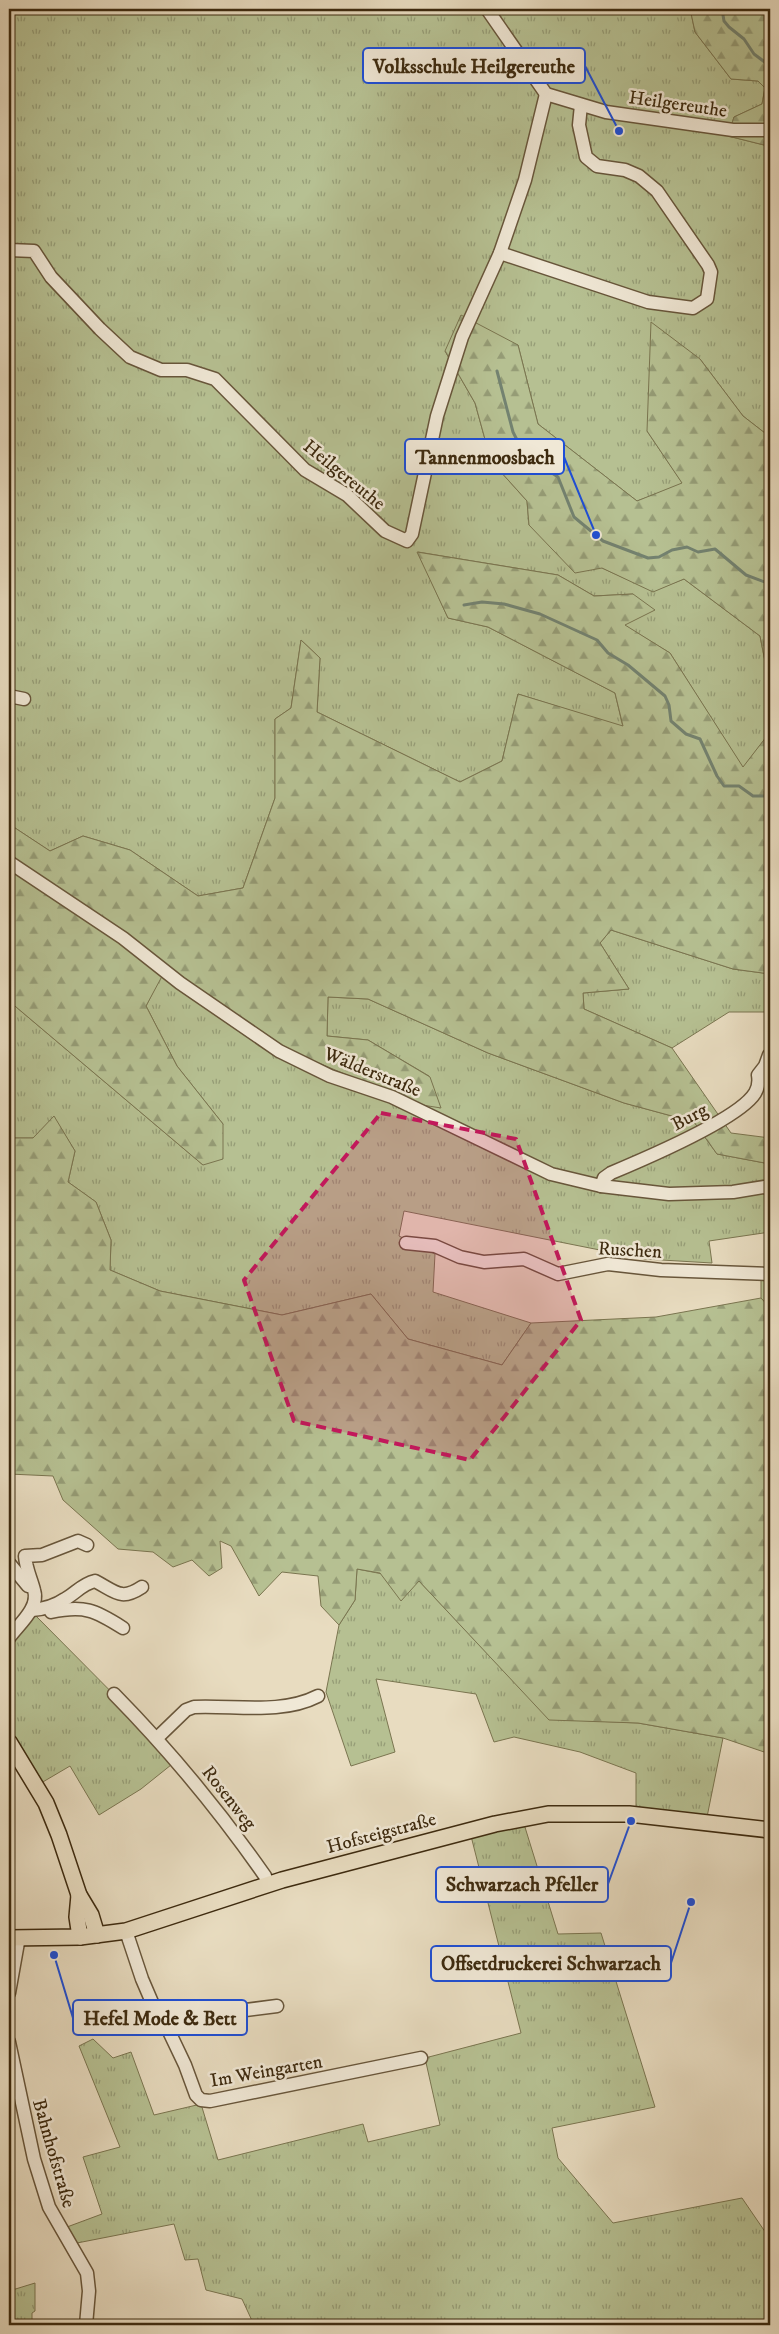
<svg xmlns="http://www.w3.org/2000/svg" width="779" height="2334" viewBox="0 0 779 2334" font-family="'IM FELL DW Pica',serif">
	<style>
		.grass { fill: url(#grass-tufts); stroke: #7a7550 }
		.forest { fill: url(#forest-firs); stroke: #7a7550 }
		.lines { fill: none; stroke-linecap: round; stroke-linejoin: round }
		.stream { stroke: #738270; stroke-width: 3 }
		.minor-casing { stroke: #68563b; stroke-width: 15 }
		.major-casing { stroke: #3d2a0f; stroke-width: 18 }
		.minor { stroke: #f0e8d6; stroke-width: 12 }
		.major { stroke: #e8dcc0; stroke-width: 15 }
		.marked { fill: #c2185b; fill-opacity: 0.2; stroke: #c2185b; stroke-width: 4; stroke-dasharray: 10 6; stroke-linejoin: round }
		.labels { text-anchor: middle; stroke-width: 5; stroke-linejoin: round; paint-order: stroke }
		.street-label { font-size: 19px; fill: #3d2a0f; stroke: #f0e8d6 }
		.leader { fill: none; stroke: #1d4ed8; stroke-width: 2 }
		.callout-dot { fill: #1d4ed8; stroke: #f0e8d6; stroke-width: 2 }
		.callout { fill: #f0e8d6; stroke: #1d4ed8; stroke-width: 2 }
		.callout-label { font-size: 20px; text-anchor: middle; font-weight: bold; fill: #3d2a0f }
	</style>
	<defs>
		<pattern id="grass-tufts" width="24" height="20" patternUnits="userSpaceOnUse" patternTransform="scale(1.25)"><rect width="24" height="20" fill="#b6c092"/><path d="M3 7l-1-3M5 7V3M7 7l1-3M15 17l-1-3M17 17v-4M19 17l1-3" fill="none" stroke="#959c76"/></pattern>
		<pattern id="forest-firs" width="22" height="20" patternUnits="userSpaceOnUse" patternTransform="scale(1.25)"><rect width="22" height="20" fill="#b6c092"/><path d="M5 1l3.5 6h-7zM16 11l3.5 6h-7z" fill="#959c76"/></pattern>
	</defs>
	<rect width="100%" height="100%" fill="#e8dcc0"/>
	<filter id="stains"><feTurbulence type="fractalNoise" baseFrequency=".004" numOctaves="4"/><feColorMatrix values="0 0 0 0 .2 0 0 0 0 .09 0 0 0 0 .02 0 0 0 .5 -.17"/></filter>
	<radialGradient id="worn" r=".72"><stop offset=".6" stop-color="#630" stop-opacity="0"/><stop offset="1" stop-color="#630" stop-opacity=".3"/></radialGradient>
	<g class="grass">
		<path d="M9 9H685L691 13 695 32 731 79 758 81 765 88 762 104 734 117 728 136 764 145 770 149V437L743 416 700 359 647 431 683 484 637 501 538 424 518 345 445 351 475 403 491 461 527 501 529 525 602 568 653 591 684 579 760 636 770 687V732L743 768 670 653 624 625 633 594 594 596 558 575 418 552 448 618 488 627 615 693 623 727 518 694 502 761 460 782 317 712 320 658 301 640 291 708 275 719V798L243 888 198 896 130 850 83 836 50 851 9 824Z"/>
		<path d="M611 930 733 969 770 974V1012H729L672 1048 584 1009 583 993 629 989 600 943Z"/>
		<path d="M166 966 440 1108 429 1076 368 1040 327 1036 328 997 368 999 488 1053 624 1103 694 1122 717 1154 770 1164V1232L709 1241 712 1263 645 1259 404 1211 399 1236 435 1254 433 1292 531 1323 502 1365 408 1339 371 1294 282 1315 160 1291 110 1270 111 1240 96 1202 68 1182 75 1151 54 1117 33 1138H9V1001L203 1165 223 1124 177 1066 146 1006Z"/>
		<path d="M761 1277H770V1308L761 1298Z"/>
		<path d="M357 1569 419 1581 549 1719 638 1723 723 1738 707 1817 636 1808V1773L580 1752 514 1737 494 1742 476 1694 376 1679 395 1752 351 1766 326 1692 339 1625 355 1600Z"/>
		<path d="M32 1612 157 1738 176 1761 141 1789 99 1815 70 1766 36 1786 9 1741V1639Z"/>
		<path d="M524 1824 558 1934 601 1933 655 2107 552 2128 558 2158 613 2223 742 2198 770 2239V2325H254L242 2299 206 2290 198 2259 185 2260 174 2224 77 2243 67 2227 102 2214 83 2157 120 2147 79 2046 93 2039 113 2058 131 2052 154 2115 201 2104 218 2160 363 2124 368 2142 440 2125 425 2058 521 2033 471 1836Z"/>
		<path d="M35 2283V2311L32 2313V2325H9V2291Z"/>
	</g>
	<g class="forest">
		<path d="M685 9H770V149L764 145 728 136 734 117 762 104 765 88 758 81 731 79 695 32 691 13Z"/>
		<path d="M461 315 518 345 538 424 637 501 682 483 647 431 651 322 700 359 743 416 770 437V687L760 636 684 579 653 592 602 568 575 573 529 525 527 501 491 461 475 403 445 351Z"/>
		<path d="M417 552 558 575 594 596 633 594 655 610 625 625 670 653 743 767 770 732V974L733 969 611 930 600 943 629 989 583 993 584 1009 672 1048 731 1133 770 1138V1164L717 1154 694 1122 624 1103 488 1053 368 999 328 997 327 1036 368 1040 430 1077 441 1108 416 1104 283 1048 167 967 146 1006 177 1066 223 1124V1159L203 1165 9 1001V824L50 851 83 836 130 850 198 896 243 888 275 798V719L291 708 301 640 320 658 317 712 460 782 502 761 518 694 623 726 615 693 488 627 448 618Z"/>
		<path d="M54 1116 75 1151 68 1182 96 1202 111 1240 110 1270 160 1291 282 1315 371 1294 408 1339 502 1365 531 1323 656 1317 761 1298 770 1308V1754L723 1738 638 1723 549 1720 419 1581 401 1601 380 1573 357 1569 355 1600 339 1625 321 1606 318 1576 282 1572 259 1596 231 1546 220 1541 222 1568 209 1576 192 1560 173 1567 153 1552 118 1549 63 1500 53 1476 9 1474V1138H33Z"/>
	</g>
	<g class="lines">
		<g class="stream">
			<path d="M722 9 724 21 729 27 744 39 754 54 770 66"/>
			<path d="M497 371 513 432 525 456 533 465 546 469 558 477 574 517 603 541 648 558 659 557 672 550 687 547 698 552 715 549 746 575 770 584"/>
			<path d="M464 605 482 602 504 604 540 614 597 640 608 653 628 665 665 696 669 705 671 721 686 734 700 739 717 776 724 786H739L753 796H766L770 799"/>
		</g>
		<defs>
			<g id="minor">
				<path d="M487 9 546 94 606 112 733 130H770"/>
				<path d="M9 250 34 251 51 277 100 329 130 357 161 370H187L215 379 305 470 347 495 385 531 407 541 412 534 437 416 462 337 500 253 525 180 546 94"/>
				<path d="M500 253 648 302 693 308 707 299 711 272 708 265 657 191 639 176 625 170 597 166 586 157 579 125 581 105"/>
				<path d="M9 696 24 699"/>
				<path d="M9 862 123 938 180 983 279 1051 330 1076 392 1097 551 1174 601 1186 669 1194 733 1192 770 1186"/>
				<path d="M601 1186 604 1178 611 1173C642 1160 739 1119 755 1093 758 1088 759 1081 758 1075L765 1066 769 1055"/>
				<path d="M406 1243 435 1246 460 1257 484 1262 524 1259 558 1274 608 1264 661 1270 770 1274"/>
				<path d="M9 1563 28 1586"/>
				<path d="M32 1610C44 1609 55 1606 65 1599 76 1593 82 1584 95 1581 116 1592 121 1601 142 1587"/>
				<path d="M51 1612C84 1605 95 1610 123 1628"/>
				<path d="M9 1638C18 1625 40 1608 34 1590 31 1578 26 1569 25 1556L42 1555 78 1541 87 1545"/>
				<path d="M114 1694C171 1752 219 1810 265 1876L268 1884"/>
				<path d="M157 1738 186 1710 194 1707C234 1705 281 1715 318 1696"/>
				<path d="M126 1931 142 1979 154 2007 165 2023 185 2065 196 2095 201 2100 210 2101 421 2058"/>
				<path d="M9 1993 19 1937"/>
				<path d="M165 2023 175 2019 277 2006"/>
				<path d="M9 2042 34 2159 49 2207 87 2273 89 2291 86 2325"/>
			</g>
			<g id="major">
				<path d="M9 1742 46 1803 59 1835 79 1895 91 1915 97 1935"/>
				<path d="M79 1895 77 1917 80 1937"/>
				<path d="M9 1938 80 1937 126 1931 282 1880 495 1824 548 1814H629L770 1830"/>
			</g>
		</defs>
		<use href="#minor" class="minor-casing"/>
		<use href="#major" class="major-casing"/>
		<use href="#minor" class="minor"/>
		<use href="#major" class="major"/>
	</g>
	<path class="marked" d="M381 1113 516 1139 581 1320 470 1460 294 1421 244 1280Z"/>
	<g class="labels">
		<g class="street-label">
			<text transform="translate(678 103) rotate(8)" y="7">Heilgereuthe</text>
			<text transform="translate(345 474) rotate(39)" y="7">Heilgereuthe</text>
			<text transform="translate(373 1071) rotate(22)" y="7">Wälderstraße</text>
			<text transform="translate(689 1116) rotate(-28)" y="7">Burg</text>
			<text transform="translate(630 1249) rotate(3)" y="7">Ruschen</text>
			<text transform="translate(230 1797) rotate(52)" y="7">Rosenweg</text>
			<text transform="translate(381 1832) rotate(-15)" y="7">Hofsteigstraße</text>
			<text transform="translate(266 2070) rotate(-10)" y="7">Im Weingarten</text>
			<text transform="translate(55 2153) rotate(74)" y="7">Bahnhofstraße</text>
		</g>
	</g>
	<path class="leader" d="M619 131L585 66M596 535L564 457M631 1821L608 1884M691 1902L671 1963M54 1955L73 2018"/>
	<g class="callout-dot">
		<circle cx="619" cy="131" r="5"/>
		<circle cx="596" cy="535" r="5"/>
		<circle cx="631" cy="1821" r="5"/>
		<circle cx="691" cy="1902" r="5"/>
		<circle cx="54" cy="1955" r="5"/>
	</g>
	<g class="callout">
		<rect x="363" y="48" width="222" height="35" rx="5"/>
		<rect x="405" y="439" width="159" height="35" rx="5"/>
		<rect x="436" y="1867" width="172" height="35" rx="5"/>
		<rect x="431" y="1946" width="240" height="35" rx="5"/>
		<rect x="73" y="2000" width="174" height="35" rx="5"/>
	</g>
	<g class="callout-label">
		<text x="474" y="73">Volksschule Heilgereuthe</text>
		<text x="485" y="464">Tannenmoosbach</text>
		<text x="522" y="1891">Schwarzach Pfeller</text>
		<text x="551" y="1970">Offsetdruckerei Schwarzach</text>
		<text x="160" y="2025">Hefel Mode &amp; Bett</text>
	</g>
	<rect width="779" height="2334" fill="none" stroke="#e8dcc0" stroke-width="30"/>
	<rect x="10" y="10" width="759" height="2314" fill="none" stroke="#3d2a0f" stroke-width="2.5"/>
	<rect x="15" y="15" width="749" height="2304" fill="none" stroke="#3d2a0f"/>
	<rect width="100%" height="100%" filter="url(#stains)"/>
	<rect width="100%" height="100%" fill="url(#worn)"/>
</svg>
